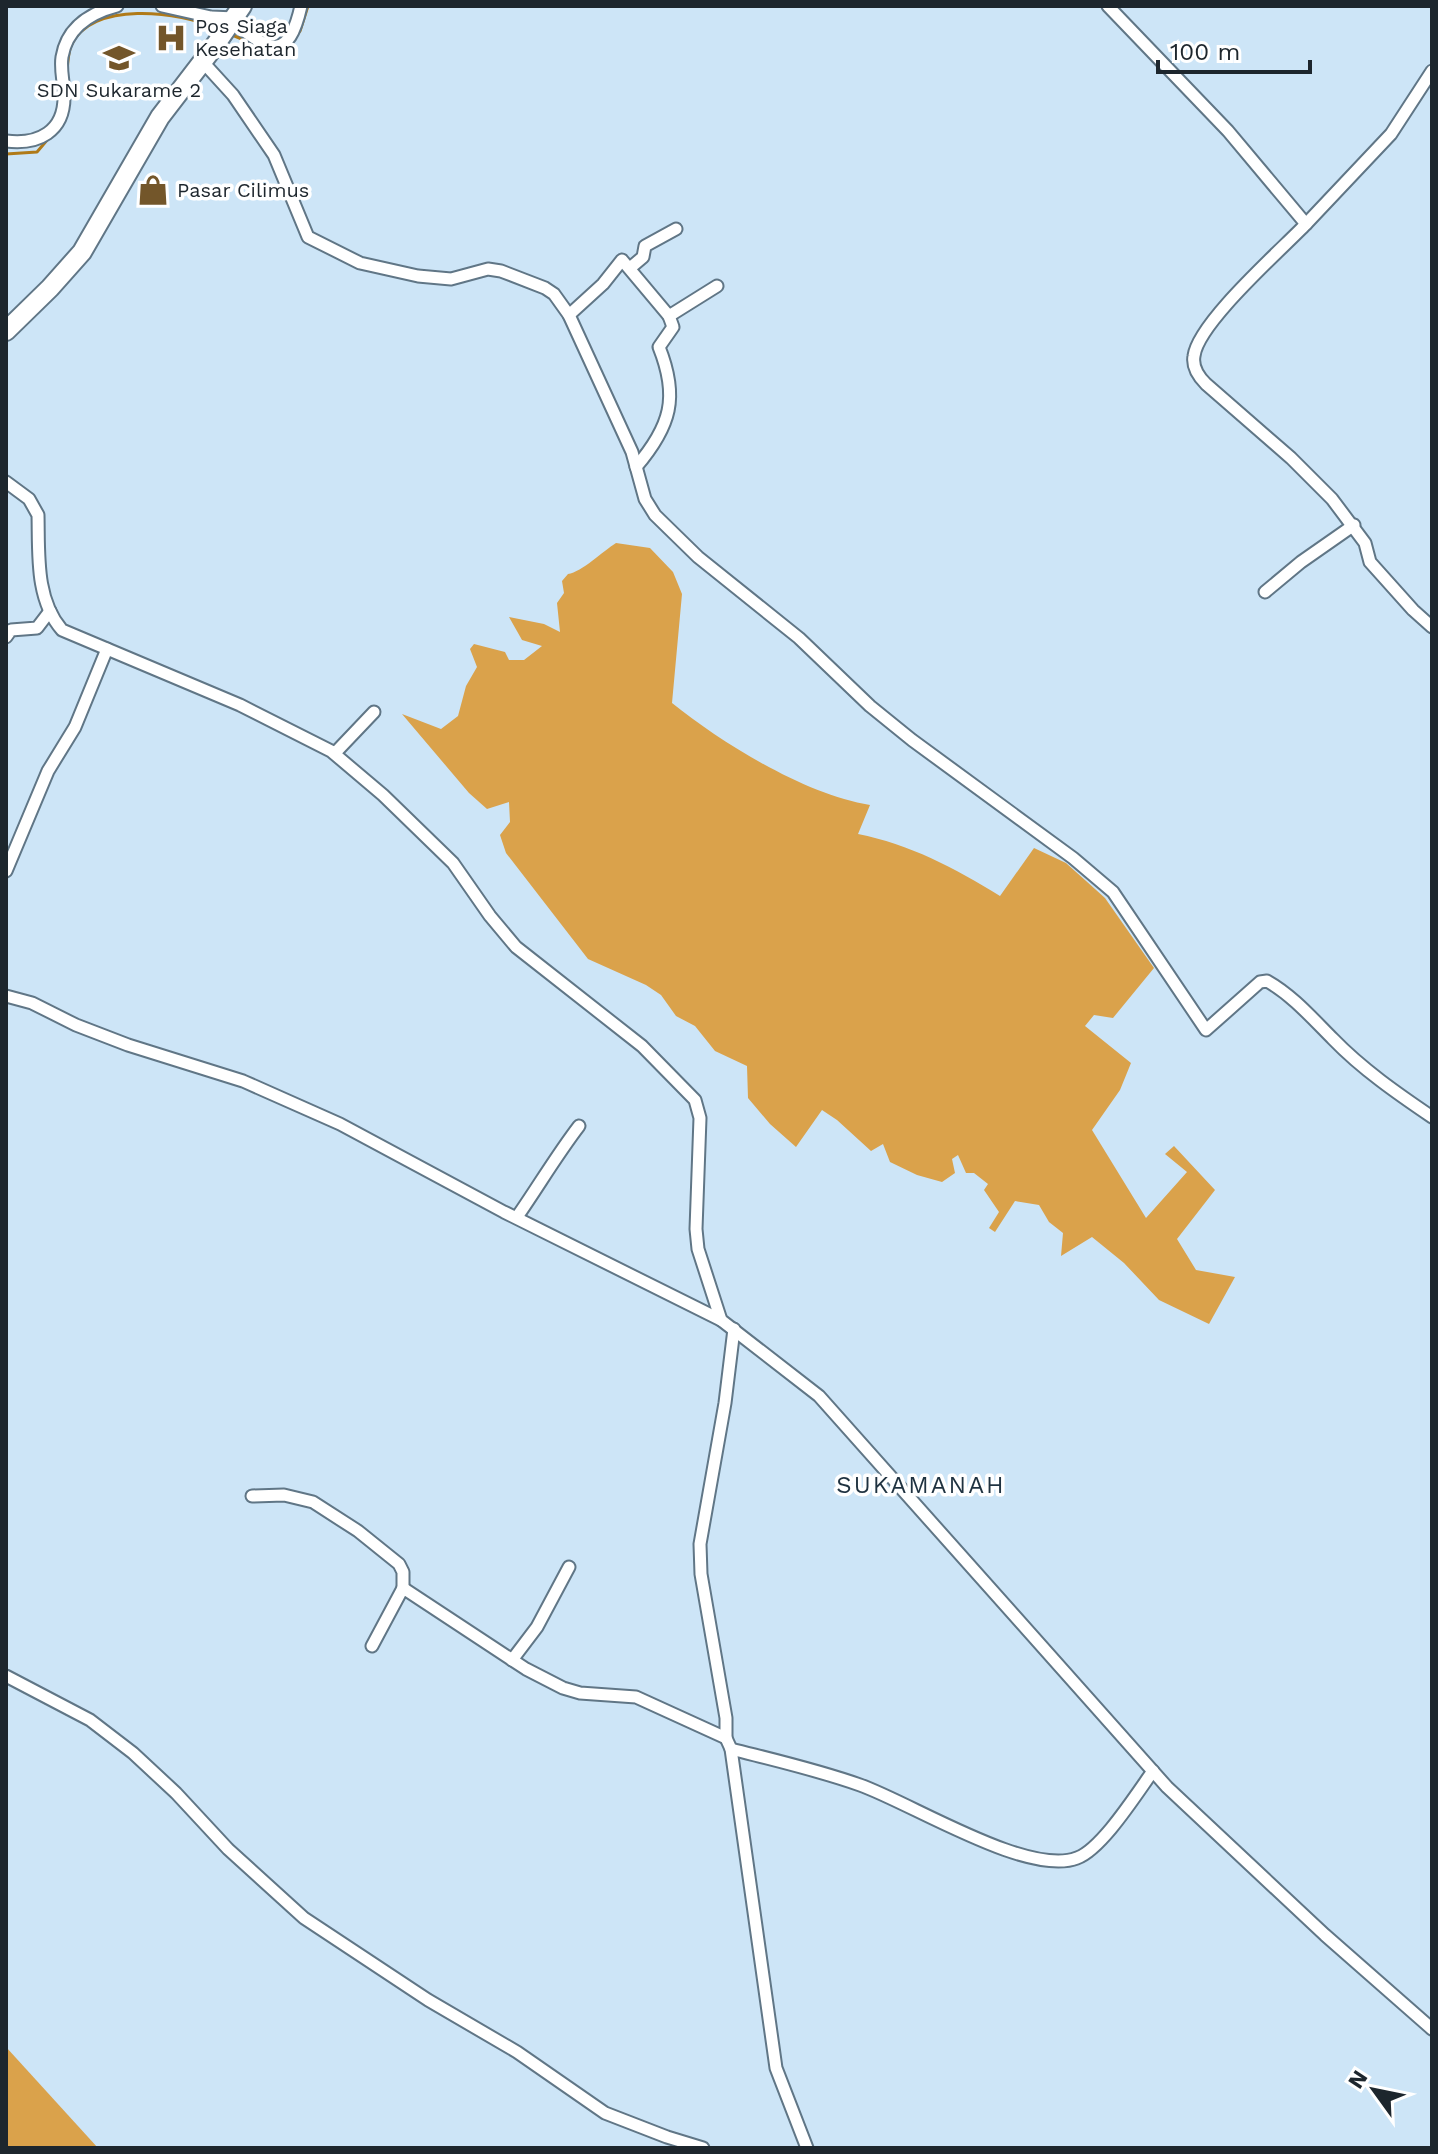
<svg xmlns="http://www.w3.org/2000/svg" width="1438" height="2154" viewBox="0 0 1438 2154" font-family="'Work Sans',sans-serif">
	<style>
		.forest { fill: #daa24b }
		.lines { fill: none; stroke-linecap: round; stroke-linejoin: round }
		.stream { stroke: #b07a18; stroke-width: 3 }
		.street-casing { stroke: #607686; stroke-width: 15 }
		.primary-casing { stroke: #607686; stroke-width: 22 }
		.street { stroke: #fff; stroke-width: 11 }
		.primary { stroke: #fff; stroke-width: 18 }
		.labels { text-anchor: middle; stroke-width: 7; stroke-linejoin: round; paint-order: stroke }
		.poi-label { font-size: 20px; fill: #1d262d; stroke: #fff; text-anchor: start }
		.quarter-label { font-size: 24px; letter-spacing: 2px; fill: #1f3240; stroke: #fff }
	</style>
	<rect width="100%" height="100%" fill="#cde5f7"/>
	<g class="forest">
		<path d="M616 543 650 548 673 572 682 594 672 703C723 744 806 795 870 805L858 834C909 844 955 868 1000 896L1034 848 1066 863 1105 898 1154 968 1113 1018 1094 1015 1085 1026 1131 1063 1120 1090 1092 1130 1146 1218 1187 1172 1165 1154 1174 1146 1215 1190 1177 1239 1196 1270 1235 1277 1209 1324 1159 1300 1124 1263 1092 1237 1061 1256 1063 1233 1049 1222 1039 1205 1015 1201 995 1232 989 1228 999 1212 984 1190 988 1184 974 1173H966L958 1155 952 1159 955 1173 942 1182 917 1175 890 1162 883 1144 871 1151 837 1120 822 1110 796 1147 770 1124 748 1098 747 1066 715 1051 695 1026 676 1016 661 995 646 985 588 959 506 853 500 835 510 822 509 802 487 809 469 793 402 714 441 729 458 716 466 686 477 667 470 649 474 644 505 652 509 660H524L542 646 522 640 509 617 544 624 560 632 557 603 564 593 562 581 568 574C582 572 603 551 616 543Z"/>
		<path d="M6 2047 98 2148H6Z"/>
	</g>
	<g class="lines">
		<g class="stream">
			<path d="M232 35 254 44"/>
			<path d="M295 37 300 31 308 6"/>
			<path d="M67 70C68 63 68 53 71 46 90 0 180 11 218 29"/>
			<path d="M6 154 37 152 48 139"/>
		</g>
		<defs>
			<g id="street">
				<path d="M162 6 211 17 235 18"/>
				<path d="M1108 6 1228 131 1306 224C1280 251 1198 323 1194 356 1192 367 1198 376 1206 384L1291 458 1332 499 1365 543 1370 562 1413 610 1432 627"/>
				<path d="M232 22C270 51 288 63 301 6"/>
				<path d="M202 61 233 95 274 155 308 237 360 263 418 276 451 279 488 269 501 271 545 288 554 294 569 315 632 452 645 499 655 515 698 557 799 638 870 706 912 740 1073 858 1113 892 1206 1030 1260 982 1267 981C1292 995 1312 1018 1333 1039 1362 1069 1398 1094 1432 1117"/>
				<path d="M6 141C38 145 65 132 64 95 64 82 60 70 62 57 67 27 90 13 117 6"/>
				<path d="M1306 224 1391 134 1432 71"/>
				<path d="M630 268 643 257 645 246 676 229"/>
				<path d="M569 315 603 284 622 260 669 316 717 286"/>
				<path d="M636 467C671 426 679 397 659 347L673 327 669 316"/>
				<path d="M6 482 29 499 38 515C39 553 35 599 62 630L240 705 331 751 383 795 453 863 490 916 516 947 642 1046 695 1100 700 1118 696 1229 698 1249 721 1320 819 1396 1167 1787 1325 1935 1432 2029"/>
				<path d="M1265 592 1301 562 1354 525"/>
				<path d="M6 637 11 630 37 628 50 611"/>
				<path d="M335 753 374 712"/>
				<path d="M6 871 48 771 75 727 107 649"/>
				<path d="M6 996 32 1003 76 1025 128 1045 243 1081 340 1124 504 1212 721 1320"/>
				<path d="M517 1217C538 1187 556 1156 579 1126"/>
				<path d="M734 1329 725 1403 700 1544 701 1574 726 1718V1738L731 1749C774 1760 818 1770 860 1785 911 1803 1028 1877 1077 1858 1102 1849 1137 1793 1153 1771"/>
				<path d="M252 1496 284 1495 313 1502 358 1531 399 1564 403 1572V1588"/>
				<path d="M372 1646 403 1588 526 1669 563 1688 580 1693 636 1697 726 1738"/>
				<path d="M512 1660 537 1627 569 1567"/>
				<path d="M6 1676 90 1720 133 1753 176 1793 228 1849 304 1918 428 2000 517 2052 605 2113 667 2137 703 2148"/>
				<path d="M731 1749 776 2068 807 2148"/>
			</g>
			<path id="primary" d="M6 331 50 288 82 252 160 117 216 44 242 6"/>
		</defs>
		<use href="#street" class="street-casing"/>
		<use href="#primary" class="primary-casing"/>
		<use href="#street" class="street"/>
		<use href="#primary" class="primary"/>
	</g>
	<defs>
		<symbol id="hospital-bare" viewBox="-9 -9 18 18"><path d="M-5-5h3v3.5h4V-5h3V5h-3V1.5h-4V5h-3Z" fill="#73562a" stroke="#fff" stroke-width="2.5" paint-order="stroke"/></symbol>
		<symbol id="school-bare" viewBox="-9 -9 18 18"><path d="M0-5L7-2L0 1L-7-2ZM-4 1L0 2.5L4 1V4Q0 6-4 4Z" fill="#73562a" stroke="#fff" stroke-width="2.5" paint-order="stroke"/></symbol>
		<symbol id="shop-bare" viewBox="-9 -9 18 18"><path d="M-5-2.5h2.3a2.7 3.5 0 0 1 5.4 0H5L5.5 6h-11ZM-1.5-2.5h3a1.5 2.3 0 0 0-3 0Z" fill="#73562a" stroke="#fff" stroke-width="2.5" paint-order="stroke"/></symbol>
	</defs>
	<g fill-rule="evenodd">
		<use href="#hospital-bare" x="149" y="16" width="44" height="44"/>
		<use href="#school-bare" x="97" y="36" width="44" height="44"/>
		<use href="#shop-bare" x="131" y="168" width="44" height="44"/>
	</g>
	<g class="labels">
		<g class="poi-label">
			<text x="195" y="33">Pos Siaga<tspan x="195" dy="23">Kesehatan</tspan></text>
			<text x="119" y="97" text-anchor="middle">SDN Sukarame 2</text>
			<text x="177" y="197">Pasar Cilimus</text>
		</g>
		<g class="quarter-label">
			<text x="921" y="1493">SUKAMANAH</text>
		</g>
	</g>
	<rect width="1438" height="2154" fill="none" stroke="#1d262d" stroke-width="16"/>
	<g transform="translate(1374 2090) rotate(303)" stroke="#ffffff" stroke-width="6" paint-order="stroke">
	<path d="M0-6L14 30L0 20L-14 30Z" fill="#1d262d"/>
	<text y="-12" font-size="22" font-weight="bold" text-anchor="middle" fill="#1d262d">N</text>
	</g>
	<path d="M1158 60v12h152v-12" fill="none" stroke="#1d262d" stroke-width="4"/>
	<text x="1170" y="60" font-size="24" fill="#1d262d" stroke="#ffffff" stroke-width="6" paint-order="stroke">100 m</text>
</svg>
